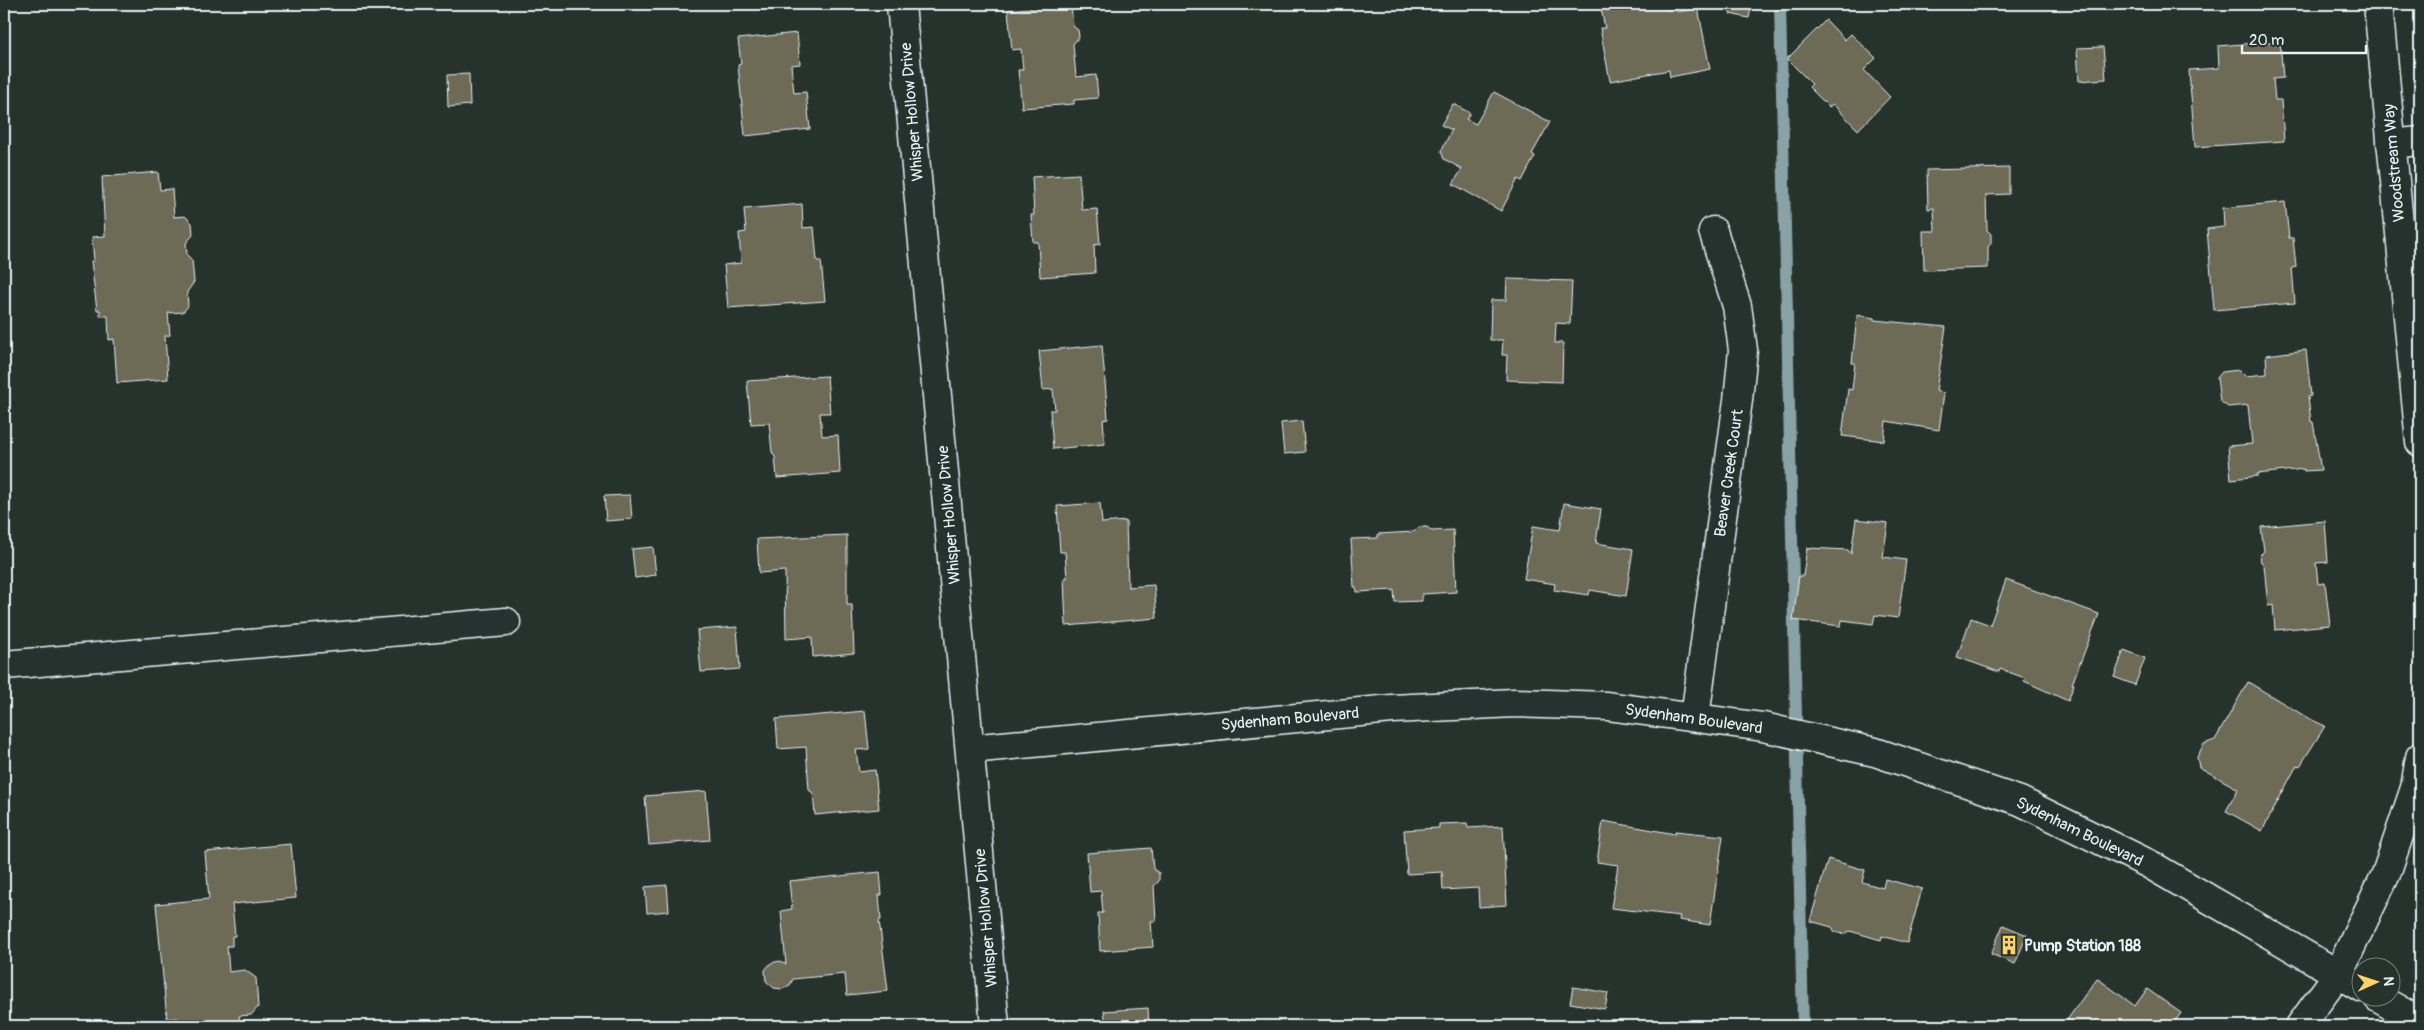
<svg xmlns="http://www.w3.org/2000/svg" width="2424" height="1030" viewBox="0 0 2424 1030" font-family="Pangolin,sans-serif">
	<style>
		.lines { fill: none; stroke-linecap: round; stroke-linejoin: round }
		.stream { stroke: #89a2a5; stroke-width: 12 }
		.building { fill: #6d6a56; stroke: #e8f1f8 }
		.street-casing { stroke: #e8f1f8; stroke-width: 31 }
		.street { stroke: #26332d; stroke-width: 28 }
		.labels { text-anchor: middle; stroke-width: 4.5; stroke-linejoin: round; paint-order: stroke }
		.street-label { font-size: 16px; fill: #e8f1f8; stroke: #26332d }
		.poi-label { font-size: 16px; font-weight: bold; fill: #e8f1f8; stroke: #26332d; text-anchor: start }
	</style>
	<rect width="100%" height="100%" fill="#26332d"/>
	<filter id="ink" filterUnits="userSpaceOnUse"><feTurbulence type="fractalNoise" baseFrequency=".02" numOctaves="2"/><feDisplacementMap in="SourceGraphic" scale="10" xChannelSelector="R" yChannelSelector="G"/><feConvolveMatrix kernelMatrix="1 2 1 2 8 2 1 2 1" color-interpolation-filters="sRGB"/></filter>
	<g filter="url(#ink)">
		<g class="lines">
			<path class="stream" d="M1780 4 1803 1026"/>
		</g>
		<g class="building">
			<path d="M1071 4 1073 26 1078 30 1079 37 1073 44 1076 77 1096 75 1098 98 1074 100V104L1022 108 1018 70H1023L1021 49 1012 50 1008 10Z"/>
			<path d="M1600 4H1665L1666 10 1673 8 1678 12 1698 8 1710 69 1670 77 1669 70 1610 81 1600 28H1605Z"/>
			<path d="M1732 4H1752L1749 18 1730 14Z"/>
			<path d="M1826 20 1845 40 1851 34 1876 58 1864 70 1890 97 1858 130 1833 104 1829 107 1809 87 1812 84 1787 59Z"/>
			<path d="M797 33 800 64 791 65 794 93 806 92 810 129 745 136 738 65 741 64 738 39Z"/>
			<path d="M2280 41 2283 78 2273 79 2275 100H2281L2284 141 2195 147 2189 70 2219 68 2218 46Z"/>
			<path d="M2103 47 2106 79 2079 81 2077 48Z"/>
			<path d="M469 74 470 105 448 107 447 75Z"/>
			<path d="M1494 92 1550 122 1532 154 1535 156 1522 181 1518 179 1501 211 1453 184 1462 169 1444 159 1441 151 1452 130 1441 125 1453 104 1470 113 1466 119 1476 124Z"/>
			<path d="M2009 168V194L1986 195 1987 230 1991 234V243L1988 247V268L1924 270 1923 231H1935L1934 208 1928 209 1927 170Z"/>
			<path d="M158 172 160 190 172 189 174 217 185 216 192 223 193 235 186 243 187 255 192 260 194 282 187 292 188 306 183 312 168 313 170 335 165 336 168 379 117 383 114 339 109 340 108 316H100V310H97L91 261H94L92 237 105 236 102 177Z"/>
			<path d="M1079 174 1082 210 1097 209 1100 244 1094 245 1095 273 1040 277 1038 242H1033L1031 215H1034L1032 177Z"/>
			<path d="M2285 202 2289 238H2293L2296 267 2292 268 2295 303 2214 310 2207 229 2224 227 2223 208Z"/>
			<path d="M802 204 803 228 814 227 817 261H821L825 301 728 308 724 265 741 263 739 233 746 232 744 209Z"/>
			<path d="M1507 279 1572 281 1570 324 1556 323 1555 343H1563L1562 382 1506 380 1507 355H1502L1503 340H1490L1491 300H1506Z"/>
			<path d="M1857 315 1874 318V320L1946 327 1936 391 1944 393 1939 430 1886 421 1884 441 1842 436 1848 389 1852 390 1855 363H1852Z"/>
			<path d="M1102 345 1108 419 1103 420 1105 444 1053 449 1050 410H1055L1053 389 1043 390 1039 351Z"/>
			<path d="M2306 350 2311 396 2308 397 2311 422H2313L2321 470 2304 471V469L2257 474 2258 476 2231 479 2228 446 2252 444 2248 405 2228 407 2220 401 2217 378 2222 372 2239 370 2245 376 2267 374 2266 355Z"/>
			<path d="M827 376 830 413H820L822 436 838 435 840 473 777 478 775 457 772 452 769 423 751 424 747 381Z"/>
			<path d="M1302 421 1305 452 1284 454 1281 423Z"/>
			<path d="M630 495 632 519 606 521 604 496Z"/>
			<path d="M1100 503 1102 523 1126 521 1128 587 1154 585 1157 618 1066 626 1064 578H1067L1065 552H1060L1057 506Z"/>
			<path d="M1564 503 1601 509 1596 543 1633 549 1626 596 1590 590 1589 595 1554 590 1555 584 1524 579 1533 526 1560 530Z"/>
			<path d="M1856 519 1888 523 1883 557 1906 560 1898 618 1875 615 1873 624 1842 620 1841 626 1793 620 1799 576H1803L1807 548 1848 550 1851 554Z"/>
			<path d="M2325 521 2328 562 2316 563 2318 584 2325 583 2330 625 2275 630 2273 605 2268 606 2264 565 2261 562 2260 555 2264 551 2261 527Z"/>
			<path d="M1419 527H1427L1432 531 1453 530 1456 592 1422 594V601L1395 602 1394 590 1357 592 1356 587H1354L1351 539 1378 538V534L1414 532Z"/>
			<path d="M847 535V605H852L854 653 813 657 812 637 786 639 785 571 759 573 757 539Z"/>
			<path d="M653 547 656 575 635 578 632 549Z"/>
			<path d="M2006 580 2099 614 2072 684H2074L2068 701 2024 681 2025 678 2000 669 1999 672 1957 657 1971 618 1990 625Z"/>
			<path d="M737 627 740 669 701 672 697 630Z"/>
			<path d="M2124 650 2145 658 2135 685 2114 677Z"/>
			<path d="M2248 682 2308 718 2325 726 2300 766 2297 765 2262 831 2226 811 2238 789 2199 767 2197 757 2204 744 2215 740Z"/>
			<path d="M865 711 869 749 856 750 859 772 875 770 879 809 815 815 813 793 809 790 806 747 778 749 776 719Z"/>
			<path d="M706 791 710 840 649 845 645 796Z"/>
			<path d="M1603 821 1675 834V831L1723 836 1710 925 1679 920 1680 916 1611 908 1618 865 1597 862Z"/>
			<path d="M1467 823 1468 828 1503 826 1507 905 1479 907 1478 888 1443 890 1442 872 1407 874 1404 830 1439 828V824Z"/>
			<path d="M291 844 296 898 232 904 235 936H232V946H227L229 972 245 970 256 978 258 1007 251 1015 239 1016 240 1026H178V1018L167 1019 156 904 209 899 205 852Z"/>
			<path d="M1151 848 1153 869 1159 873V881L1154 886 1156 921H1151L1153 947 1100 951 1098 913H1103L1101 891 1090 892 1087 853Z"/>
			<path d="M1828 859 1865 870 1862 882 1883 888 1885 879 1922 889 1907 943 1882 936 1881 940 1850 931 1844 934 1835 932 1832 927 1810 921Z"/>
			<path d="M880 872 882 895H879L881 920H879L888 991 847 995 845 974 793 979 790 985 782 989 774 988 766 981 765 970 771 963 780 961 786 964 781 911 792 909 789 881Z"/>
			<path d="M667 885 669 911 647 913 645 887Z"/>
			<path d="M2003 925 2027 935 2015 964 1991 954Z"/>
			<path d="M2097 978 2135 1006 2147 989 2181 1013 2172 1026H2076L2067 1020Z"/>
			<path d="M1573 987 1608 993 1605 1009 1570 1003Z"/>
			<path d="M1148 1008 1149 1026H1106L1104 1011Z"/>
		</g>
		<g class="lines">
			<defs>
				<g id="street">
					<path d="M901 4 995 1026"/>
					<path d="M2378 4 2420 442"/>
					<path d="M2391 144 2420 141"/>
					<path d="M4 665 506 622"/>
					<path d="M1695 717 1738 400 1743 350 1737 306 1713 231"/>
					<path d="M970 749 1392 709 1514 703 1607 706 1763 727 1875 752 2020 801 2149 864 2362 988"/>
					<path d="M2378 998 2420 1022"/>
					<path d="M2300 1026 2338 974 2386 874 2415 788 2420 757"/>
				</g>
			</defs>
			<use href="#street" class="street-casing"/>
			<use href="#street" class="street"/>
		</g>
	</g>
	<defs>
		<symbol id="building-bare" viewBox="-9 -9 18 18"><path d="M-4-6H4V6H1V3H-1V6H-4ZM-2.5-4.3h1.7v1.8h-1.7ZM.8-4.3h1.7v1.8H.8ZM-2.5-1h1.7V.8h-1.7ZM.8-1h1.7V.8H.8Z" fill="#ffd166" stroke="#26332d" stroke-width="2.5" paint-order="stroke"/></symbol>
	</defs>
	<g fill-rule="evenodd">
		<use href="#building-bare" x="1995" y="931" width="28" height="28"/>
	</g>
	<g class="labels">
		<g class="street-label">
			<text transform="translate(911 112) rotate(-95)" y="6">Whisper Hollow Drive</text>
			<text transform="translate(2393 163) rotate(-95)" y="6">Woodstream Way</text>
			<text transform="translate(1728 473) rotate(-82)" y="6">Beaver Creek Court</text>
			<text transform="translate(948 515) rotate(-95)" y="6">Whisper Hollow Drive</text>
			<text transform="translate(1290 718) rotate(-5)" y="6">Sydenham Boulevard</text>
			<text transform="translate(1694 718) rotate(8)" y="6">Sydenham Boulevard</text>
			<text transform="translate(2080 831) rotate(26)" y="6">Sydenham Boulevard</text>
			<text transform="translate(985 918) rotate(-95)" y="6">Whisper Hollow Drive</text>
		</g>
		<g class="poi-label">
			<text x="2024" y="951">Pump Station 188</text>
		</g>
	</g>
	<rect width="2424" height="1030" fill="none" stroke="#26332d" stroke-width="20"/>
	<rect x="10" y="10" width="2404" height="1010" fill="none" stroke="#e8f1f8" stroke-width="2" filter="url(#ink)"/>
	<g transform="translate(2376 982) rotate(87)"><circle r="24" fill="#26332d" stroke="#747f7e"/>
	<path d="M0-4L9 19L0 12L-9 19Z" fill="#ffd166"/>
	<text y="-8" font-size="14" font-weight="bold" text-anchor="middle" fill="#e8f1f8">N</text>
	</g>
	<path d="M2242 45v8h124v-8" fill="none" stroke="#e8f1f8" stroke-width="2.5"/>
	<text x="2249" y="45" font-size="15" fill="#e8f1f8" stroke="#26332d" stroke-width="4" paint-order="stroke">20 m</text>
</svg>
